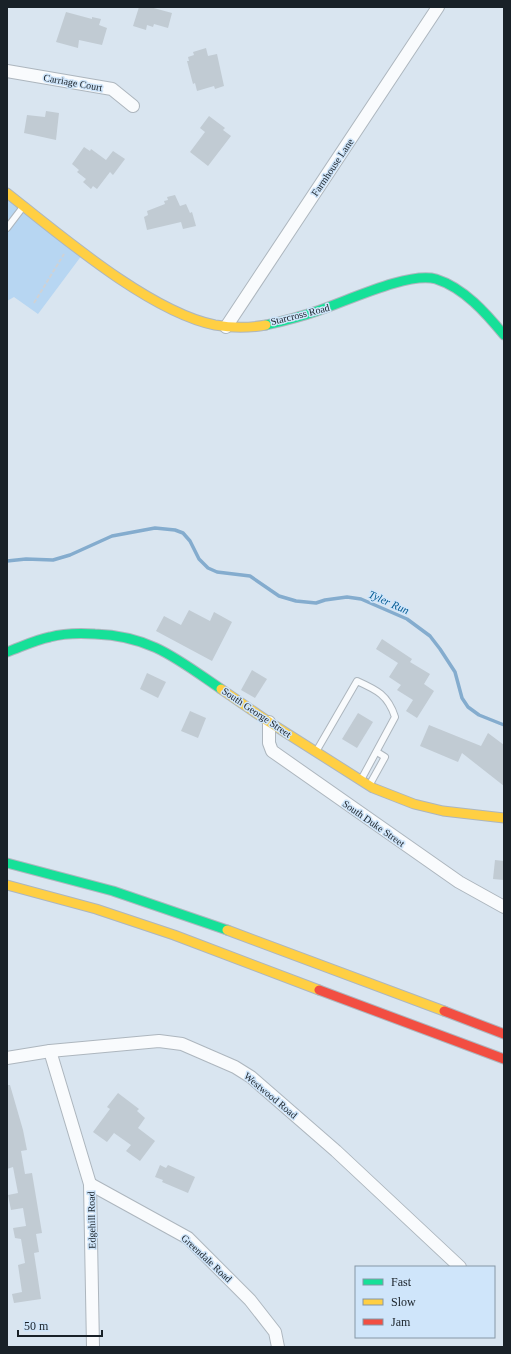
<svg xmlns="http://www.w3.org/2000/svg" width="511" height="1354" viewBox="0 0 511 1354" font-family="'Times New Roman',serif">
	<style>
		.green { fill: #b7d6f2 }
		.lines { fill: none; stroke-linecap: round; stroke-linejoin: round }
		.stream { stroke: #84acce; stroke-width: 3.5 }
		.building { fill: #c1cbd3 }
		.lane-casing { stroke: #adb6be; stroke-width: 8 }
		.street-casing { stroke: #adb6be; stroke-width: 14 }
		.fast-casing { stroke: #adb6be; stroke-width: 11 }
		.slow-casing { stroke: #adb6be; stroke-width: 11 }
		.jam-casing { stroke: #adb6be; stroke-width: 11 }
		.path { stroke: #cfd2d5; stroke-width: 2; stroke-dasharray: 4 2; stroke-linecap: butt }
		.lane { stroke: #f9fbfd; stroke-width: 6 }
		.street { stroke: #f9fbfd; stroke-width: 12 }
		.fast { stroke: #16e098; stroke-width: 9 }
		.slow { stroke: #ffcf43; stroke-width: 9 }
		.jam { stroke: #f24e42; stroke-width: 9 }
		.labels { text-anchor: middle; stroke-width: 3; stroke-linejoin: round; paint-order: stroke }
		.street-label { font-size: 10px; fill: #192128; stroke: #cfe5fa }
		.water-label { font-size: 11px; font-style: italic; fill: #005991; stroke: #cfe5fa }
	</style>
	<rect width="100%" height="100%" fill="#d9e5f0"/>
	<path class="green" d="M7 199 82 255 38 314 14 297 7 301Z"/>
	<g class="lines">
		<path class="stream" d="M7 561 26 559 53 560 70 555 112 536 155 528 175 530 183 533 190 541 199 559 208 568 217 572 250 576 279 596 296 601 316 603 325 600 347 597 361 599 407 619 430 636 440 649 455 672 462 698 468 707 479 715 504 725"/>
	</g>
	<g class="building">
		<path d="M139 7H150L172 13 168 28 154 24 153 27 147 25 146 30 133 26Z"/>
		<path d="M66 12 92 19V17L101 19 99 25 107 28 102 45 79 40 78 48 56 42Z"/>
		<path d="M206 48 208 56 217 54 224 86 215 89 214 86 197 91 195 83 193 84 187 61H189L188 57 194 55 193 52Z"/>
		<path d="M46 111 59 113 56 140 24 133 27 115 45 117Z"/>
		<path d="M209 116 225 128 223 130 231 136 208 166 190 152 205 132 200 128Z"/>
		<path d="M84 147 90 151 91 149 106 160 113 151 125 159 113 175 110 172 97 189 93 186 91 189 83 182 86 179 77 172 79 170 72 164Z"/>
		<path d="M175 195 180 206 186 204 190 213 192 212 196 226 183 229 181 222 147 230 144 217 148 215 147 211 165 204 164 201 168 200 167 197Z"/>
		<path d="M189 610 210 621 214 612 232 622 212 661 156 631 164 616 181 625Z"/>
		<path d="M382 639 412 659 410 662 430 674 424 684 434 691 417 718 406 711 413 700 397 690 401 685 389 677 398 663 376 649Z"/>
		<path d="M252 670 267 679 255 698 241 690Z"/>
		<path d="M147 673 166 682 158 698 140 689Z"/>
		<path d="M190 711 206 718 198 738 181 731Z"/>
		<path d="M358 713 373 722 357 748 342 739Z"/>
		<path d="M429 725 481 746 488 733 504 745V786L462 753 458 762 420 746Z"/>
		<path d="M495 860 504 861V880L493 879Z"/>
		<path d="M7 1085H10L23 1130 27 1150 21 1151 25 1174 32 1173 42 1233 36 1234 39 1252 34 1253 41 1299 14 1303 12 1294 22 1292 18 1265 25 1263 21 1239 15 1238 13 1228 26 1226 23 1208 11 1210 8 1195 18 1193 13 1167 7 1169Z"/>
		<path d="M118 1093 139 1109 137 1111 145 1118 138 1128 155 1141 140 1161 126 1151 131 1145 114 1133 107 1142 93 1132 110 1109 107 1107Z"/>
		<path d="M160 1165 166 1168 168 1165 195 1177 188 1193 162 1182 163 1180 155 1177Z"/>
	</g>
	<g class="lines">
		<defs>
			<g id="lane">
				<path d="M7 228 23 207"/>
				<path d="M317 750 357 681C377 690 388 695 395 717L362 778"/>
				<path d="M370 784 385 757 377 752"/>
			</g>
			<g id="street">
				<path d="M7 71 112 89 133 106"/>
				<path d="M226 327 438 7"/>
				<path d="M269 722V743L272 751 459 882 504 907"/>
				<path d="M50 1051 90 1184 93 1347"/>
				<path d="M7 1058 50 1051 159 1041 182 1044 235 1067 251 1077 336 1151 460 1267"/>
				<path d="M90 1184 188 1238 250 1300 275 1332 278 1347"/>
			</g>
			<g id="fast">
				<path d="M266 325C284 321 300 317 317 311 345 302 409 271 436 279 464 288 486 313 504 335"/>
				<path d="M7 652C21 647 35 640 50 637 65 633 80 633 95 634 151 636 177 659 221 689"/>
				<path d="M7 863 113 891 227 930"/>
			</g>
			<g id="slow">
				<path d="M7 193C60 235 150 312 215 325 232 328 249 328 266 325"/>
				<path d="M221 689 269 722 373 788 414 804 443 811 504 818"/>
				<path d="M7 885 96 909 174 935 319 990"/>
				<path d="M227 930 444 1011"/>
			</g>
			<g id="jam">
				<path d="M319 990 504 1059"/>
				<path d="M444 1011 504 1034"/>
			</g>
		</defs>
		<use href="#lane" class="lane-casing"/>
		<use href="#street" class="street-casing"/>
		<use href="#fast" class="fast-casing"/>
		<use href="#slow" class="slow-casing"/>
		<use href="#jam" class="jam-casing"/>
		<path class="path" d="M34 303 64 254"/>
		<use href="#lane" class="lane"/>
		<use href="#street" class="street"/>
		<use href="#fast" class="fast"/>
		<use href="#slow" class="slow"/>
		<use href="#jam" class="jam"/>
	</g>
	<g class="labels">
		<g class="street-label">
			<text transform="translate(73 82) rotate(10)" y="4">Carriage Court</text>
			<text transform="translate(332 167) rotate(-56)" y="4">Farmhouse Lane</text>
			<text transform="translate(300 314) rotate(-14)" y="4">Starcross Road</text>
			<text transform="translate(257 712) rotate(34)" y="4">South George Street</text>
			<text transform="translate(374 823) rotate(35)" y="4">South Duke Street</text>
			<text transform="translate(271 1095) rotate(40)" y="4">Westwood Road</text>
			<text transform="translate(91 1220) rotate(-91)" y="4">Edgehill Road</text>
			<text transform="translate(207 1258) rotate(43)" y="4">Greendale Road</text>
		</g>
		<g class="water-label">
			<text transform="translate(389 602) rotate(24)" y="4">Tyler Run</text>
		</g>
	</g>
	<rect width="511" height="1354" fill="none" stroke="#192128" stroke-width="16"/>
	<rect x="355" y="1266" width="140" height="72" fill="#cfe5fa" stroke="#8697a6"/>
	<rect x="363" y="1279" width="20" height="6" fill="#16e098" stroke="#8697a6"/>
	<text x="391" y="1286" font-size="12" fill="#192128">Fast</text>
	<rect x="363" y="1299" width="20" height="6" fill="#ffcf43" stroke="#8697a6"/>
	<text x="391" y="1306" font-size="12" fill="#192128">Slow</text>
	<rect x="363" y="1319" width="20" height="6" fill="#f24e42" stroke="#8697a6"/>
	<text x="391" y="1326" font-size="12" fill="#192128">Jam</text>
	<path d="M18 1330v6h84v-6" fill="none" stroke="#192128" stroke-width="2"/>
	<text x="24" y="1330" font-size="12" fill="#192128" stroke="#cfe5fa" stroke-width="3" paint-order="stroke">50 m</text>
</svg>
